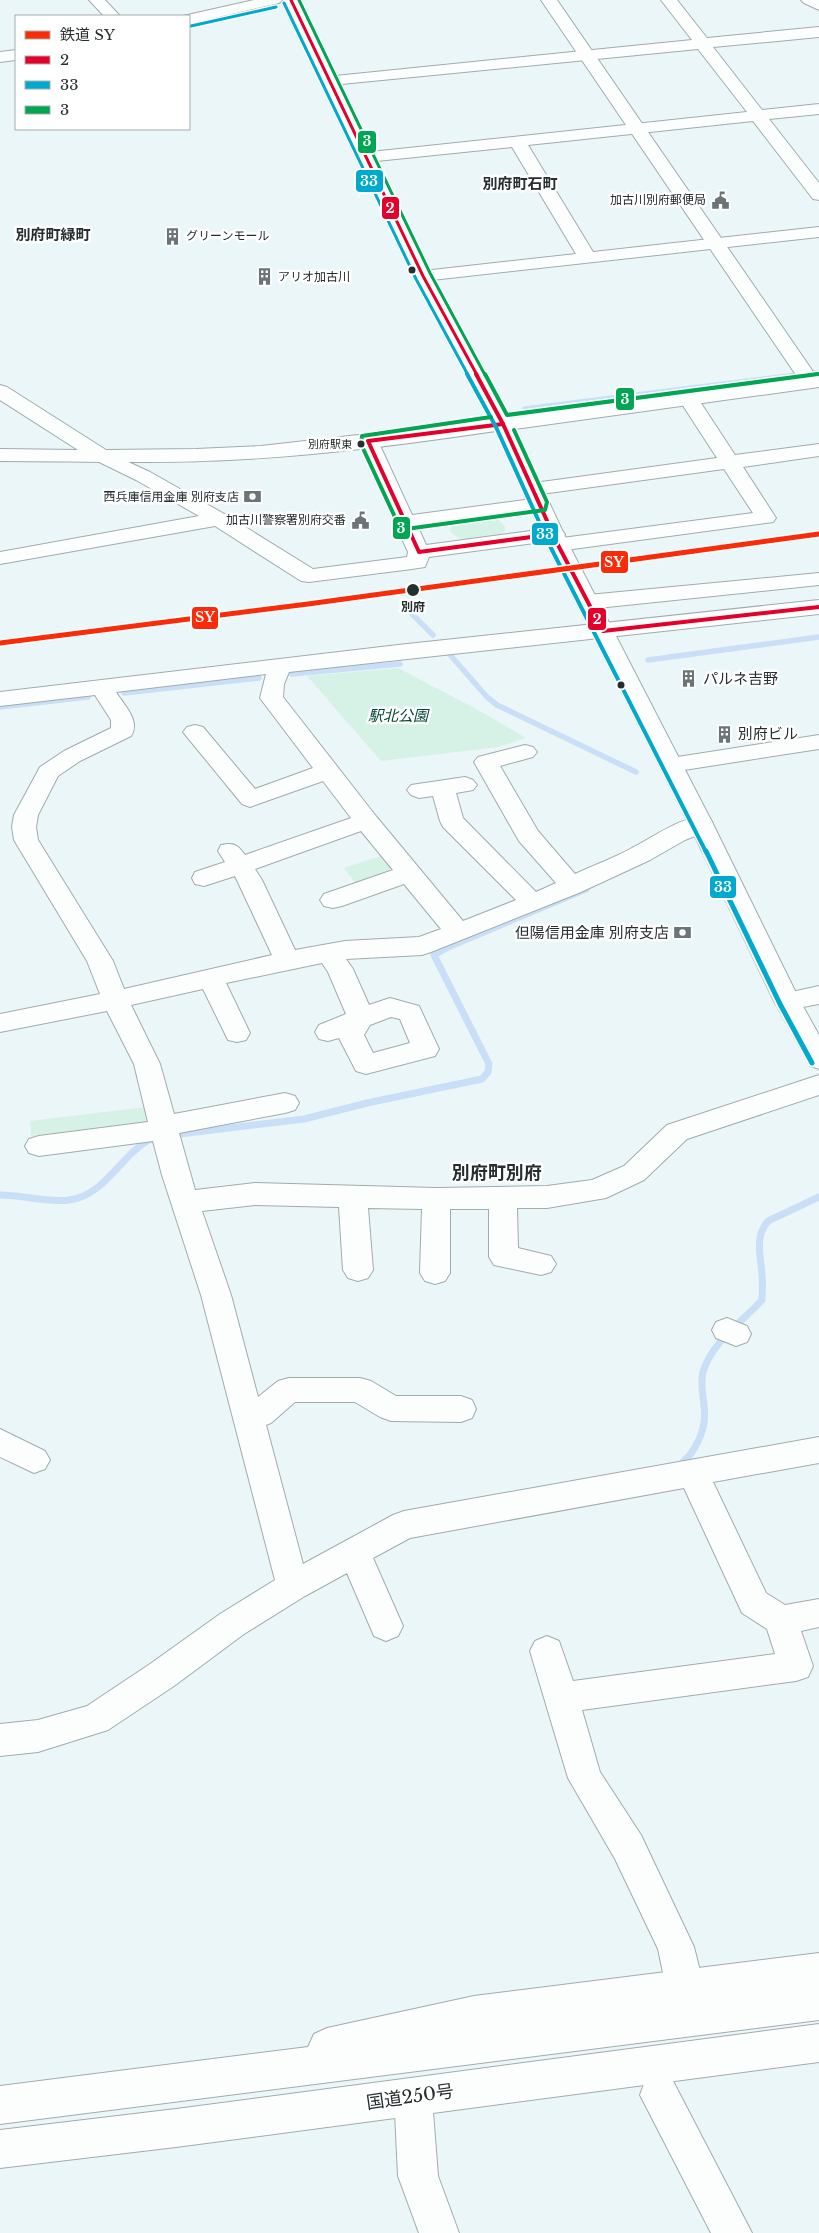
<svg xmlns="http://www.w3.org/2000/svg" width="819" height="2233" viewBox="0 0 819 2233" font-family="'Libre Baskerville','Noto Sans JP',serif">
	<style>
		.green { fill: #d6f2e6 }
		.lines { fill: none; stroke-linecap: round; stroke-linejoin: round }
		.stream-far3 { stroke: #c9def7; stroke-width: 4.5 }
		.stream-far2 { stroke: #c9def7; stroke-width: 5.5 }
		.stream-far1 { stroke: #c9def7; stroke-width: 7 }
		.stream { stroke: #c9def7; stroke-width: 9 }
		.street-casing { stroke: #a2abac; stroke-width: 2 }
		.secondary-casing { stroke: #a2abac; stroke-width: 2 }
		.highway-casing { stroke: #a2abac; stroke-width: 2 }
		.street { fill: #fcfefe; fill-rule: evenodd }
		.secondary { fill: #fcfefe; fill-rule: evenodd }
		.highway { fill: #fcfefe; fill-rule: evenodd }
		.bus-1-far1-casing { stroke: #fff; stroke-width: 5.5 }
		.bus-1-casing { stroke: #fff; stroke-width: 7 }
		.bus-2-far2-casing { stroke: #fff; stroke-width: 5.5 }
		.bus-2-far1-casing { stroke: #fff; stroke-width: 7 }
		.bus-2-casing { stroke: #fff; stroke-width: 9 }
		.bus-3-far1-casing { stroke: #fff; stroke-width: 5.5 }
		.bus-3-casing { stroke: #fff; stroke-width: 7 }
		.bus-1-far1 { stroke: #e4002b; stroke-width: 3 }
		.bus-1 { stroke: #e4002b; stroke-width: 4 }
		.bus-2-far2 { stroke: #00a9ce; stroke-width: 3 }
		.bus-2-far1 { stroke: #00a9ce; stroke-width: 4 }
		.bus-2 { stroke: #00a9ce; stroke-width: 5 }
		.bus-3-far1 { stroke: #00a651; stroke-width: 3 }
		.bus-3 { stroke: #00a651; stroke-width: 4 }
		.rail-1-casing { stroke: #fff; stroke-width: 8 }
		.rail-1 { stroke: #fa2b08; stroke-width: 5 }
		.bus-dot { fill: #272e30; stroke: #fff; stroke-width: 2 }
		.labels { text-anchor: middle; stroke-width: 5; stroke-linejoin: round; paint-order: stroke }
		.far-bus-label { font-size: 11px; fill: #272e30; stroke: #fff; text-anchor: end }
		.far-poi-label { font-size: 12px; fill: #272e30; stroke: #fff; text-anchor: end }
		.far-stop-label { font-size: 12px; font-weight: bold; fill: #272e30; stroke: #fff }
		.far-quarter-label { font-size: 15px; font-weight: bold; fill: #272e30; stroke: #fff }
		.poi-label { font-size: 15px; fill: #272e30; stroke: #fff; text-anchor: start }
		.park-label { font-size: 15px; font-style: italic; fill: #00492f; stroke: #fff }
		.quarter-label { font-size: 18px; font-weight: bold; fill: #272e30; stroke: #fff }
		.near-street-label { font-size: 18px; fill: #272e30; stroke: #fff }
		.line-badge { stroke: #fff; stroke-width: 2 }
		.badge-label { font-size: 14px; text-anchor: middle; font-weight: bold; fill: #fff }
	</style>
	<rect width="100%" height="100%" fill="#ebf6f8"/>
	<g class="green">
		<path d="M490 517 499 520 505 527V531C491 541 462 546 450 531L452 524 457 521Z"/>
		<path d="M398 668 480 711 526 738 499 747 381 761 307 676Z"/>
		<path d="M381 856 391 867 387 876 358 886 344 868Z"/>
		<path d="M146 1107 152 1122 32 1143 30 1121Z"/>
	</g>
	<g class="lines">
		<path class="stream-far3" d="M794 375 819 372"/>
		<g class="stream-far2">
			<path d="M525 409 804 374"/>
			<path d="M407 609 433 635"/>
			<path d="M445 649 487 697 497 705 636 772"/>
			<path d="M648 660 819 637"/>
			<path d="M292 674 400 664"/>
			<path d="M124 693 259 678"/>
			<path d="M0 707 88 697"/>
		</g>
		<g class="stream-far1">
			<path d="M172 1135 304 1119 367 1103 482 1079 488 1072 489 1064 434 955 448 947 586 889"/>
			<path d="M0 1195C23 1195 46 1203 69 1200 105 1196 120 1155 151 1139"/>
			<path d="M686 1460C699 1444 707 1426 704 1406 703 1394 700 1383 703 1372 712 1342 742 1322 762 1300 762 1292 763 1284 762 1275 761 1255 754 1238 768 1221L819 1197"/>
		</g>
		<path class="stream" d="M680 1467 687 1459"/>
		<defs>
			<g id="street">
				<path d="M89 0H105L120 16H104Z"/>
				<path d="M661 0H677L707 38 819 27V37L713 47 762 110 819 104V114L769 119 819 183V200L813 199 753 121 528 145 593 252 819 227V237L423 281 417 280 414 276 417 272 423 271 576 254 512 147 367 162 361 161 359 157 361 153 747 112 698 49 331 85 325 83 323 80 325 77 692 40Z"/>
				<path d="M801 0H819V10L804 3Z"/>
				<path d="M688 392 695 394 735 455 819 444V456L743 467 776 518 773 522 558 551 551 549 547 545 550 541 429 557 425 567 412 569 309 582 301 581 215 526 0 564V552L199 516 136 480 93 459 90 455 93 451 100 449 150 472 226 515 313 569 407 557 408 552 358 441 361 437 368 435 375 437 378 441 412 515 540 498 547 500 550 504 547 508 540 510 418 527 426 545 554 528 561 530 565 534 562 538 753 513 724 469 534 495 527 493 524 489 527 485 534 483 717 458 678 398 681 394Z"/>
				<path d="M819 573V585L588 609 580 607 577 602 580 597 588 595Z"/>
				<path d="M819 600V614L289 672 284 684 283 697 375 815 463 921 516 900 443 827 440 821 433 796 419 798 411 795 407 790 411 785 465 777 473 780 477 785 473 790 456 793 463 818 536 892 556 883 519 841 474 762 478 757 525 745 533 747 537 752 533 757 500 766 538 831 575 874C594 865 614 858 632 848 653 838 686 812 710 818L713 824 710 830 685 840 650 860 581 892 431 952 422 955 346 959 353 969 369 1005 390 998 419 1006 439 1049 435 1056 366 1074 356 1071 339 1038 328 1041 319 1039 315 1032 319 1025 346 1014 328 972 322 963 226 983 250 1033 246 1040 237 1042 228 1040 203 989 131 1005 160 1064 174 1114 285 1093 295 1096 299 1103 295 1110 285 1113 179 1133 195 1190 255 1183 436 1188 547 1186 592 1180 624 1166 667 1125 819 1075V1095L687 1139 644 1180 606 1198 547 1208H517L518 1248 551 1256 556 1264 551 1272 541 1275 494 1265 489 1257V1209H450V1273L445 1281 435 1284 425 1281 420 1273 422 1209 368 1208 373 1270 368 1278 358 1281 348 1278 343 1270 339 1207 255 1205 202 1211 231 1295 258 1397 278 1381 289 1378H360L371 1381 396 1396H461L472 1400 476 1409 472 1418 461 1422 391 1421 380 1417 355 1402H295L271 1423 266 1425 303 1564 393 1515 404 1511 819 1437V1463L713 1482 766 1593 785 1605 819 1599V1627L801 1631 813 1666 808 1677 796 1681 582 1710 600 1772 641 1835 694 1947 704 1987 698 2000 685 2005 672 2000 666 1987 658 1949 615 1859 568 1778 530 1651 535 1641 547 1636 559 1641 573 1681 775 1654 767 1629 742 1613 684 1488 410 1538 373 1558 403 1626 398 1636 386 1641 374 1636 347 1573 305 1596 244 1634 174 1686 108 1730 38 1752 0 1756V1724L38 1720 87 1706 150 1664 220 1614 275 1580 201 1295 162 1175 153 1141 39 1156 29 1153 25 1146 29 1139 39 1136 148 1122 134 1064 107 1011 0 1032V1014L100 994 87 961 14 840 12 827 14 815 40 767 64 751 111 728V720L95 695 0 706V692L398 645ZM266 674 260 698 313 768 255 789 203 727 195 725 187 727 183 732 242 804 250 807 258 804 323 781 351 818 245 855C238 845 234 842 221 845L218 851 225 862 195 872 192 878 195 884 204 886 235 876 272 955 124 989 113 961 38 840 36 827 38 815 58 776 80 761 131 736C141 721 124 705 116 692ZM361 831 393 870 324 894 320 900 324 906 333 908 342 906 404 884 441 929 419 937 345 941 295 950 262 880 255 869ZM391 1017 400 1019 410 1043 373 1053 364 1035 370 1025Z"/>
				<path d="M819 735V749L671 772 663 770 659 765 663 760 671 758Z"/>
				<path d="M819 986V1004L787 1010 778 1007 774 1001 778 995Z"/>
				<path d="M727 1318 747 1326 751 1334 747 1342 736 1346 716 1338 712 1330 716 1322Z"/>
				<path d="M0 1429 45 1451 50 1460 45 1469 34 1473 0 1457Z"/>
				<path d="M659 2076 673 2081 752 2233H711L640 2095 645 2081Z"/>
				<path d="M414 2093 428 2098 433 2112 438 2176 459 2233H419L398 2176 395 2112 400 2098Z"/>
			</g>
			<g id="secondary">
				<path d="M254 0H282L279 3 189 24V16H183Z"/>
				<path d="M283 0H299L432 276 510 418 798 378 541 0H557L816 376 819 375V387L515 429 569 545 713 824 800 1001 819 1035V1069L810 1066 774 1001 689 824 547 545 496 431C407 444 318 456 228 460 152 464 76 461 0 461V449L78 450 0 400V385L7 387 106 450 196 449 261 446 491 420 414 276Z"/>
				<path d="M16 50V60L0 62V52Z"/>
			</g>
			<g id="highway">
				<path d="M819 1953V2020L0 2124V2086L308 2047 314 2034 327 2028 474 1996Z"/>
				<path d="M819 2024V2062L176 2147 0 2168V2130L176 2109Z"/>
			</g>
		</defs>
		<use href="#street" class="street-casing"/>
		<use href="#secondary" class="secondary-casing"/>
		<use href="#highway" class="highway-casing"/>
		<use href="#street" class="street"/>
		<use href="#secondary" class="secondary"/>
		<use href="#highway" class="highway"/>
		<defs>
			<path id="bus-1-far1" d="M291 0 423 276 477 375"/>
			<g id="bus-1">
				<path d="M476 374 503 424 558 545 603 631 819 607"/>
				<path d="M503 424 368 441 419 552 554 534"/>
			</g>
			<g id="bus-2-far2">
				<path d="M284 3 416 279 468 375"/>
				<path d="M191 26 276 7"/>
			</g>
			<path id="bus-2-far1" d="M467 374 496 427 551 548 706 852"/>
			<path id="bus-2" d="M706 851 780 1004 812 1063"/>
			<g id="bus-3-far1">
				<path d="M299 0 430 273 485 375"/>
				<path d="M809 375 818 374"/>
			</g>
			<g id="bus-3">
				<path d="M485 374 507 415 818 374"/>
				<path d="M491 417 362 436 361 444 400 528 406 529 545 510 547 502 514 430"/>
			</g>
		</defs>
		<use href="#bus-1-far1" class="bus-1-far1-casing"/>
		<use href="#bus-1" class="bus-1-casing"/>
		<use href="#bus-2-far2" class="bus-2-far2-casing"/>
		<use href="#bus-2-far1" class="bus-2-far1-casing"/>
		<use href="#bus-2" class="bus-2-casing"/>
		<use href="#bus-3-far1" class="bus-3-far1-casing"/>
		<use href="#bus-3" class="bus-3-casing"/>
		<use href="#bus-1-far1" class="bus-1-far1"/>
		<use href="#bus-1" class="bus-1"/>
		<use href="#bus-2-far2" class="bus-2-far2"/>
		<use href="#bus-2-far1" class="bus-2-far1"/>
		<use href="#bus-2" class="bus-2"/>
		<use href="#bus-3-far1" class="bus-3-far1"/>
		<use href="#bus-3" class="bus-3"/>
		<defs>
			<path id="rail-1" d="M0 643 308 604 819 534"/>
		</defs>
		<use href="#rail-1" class="rail-1-casing"/>
		<use href="#rail-1" class="rail-1"/>
	</g>
	<defs>
		<symbol id="civic-bare" viewBox="-9 -9 18 18"><path d="M-.6-6.5H3V-4.5H.6V-3L4-1V1h2V6H-6V1h2V-1L-.6-3ZM-1.2 2.5V6h2.4V2.5Z" fill="#6c7476" stroke="#fff" stroke-width="2.5" paint-order="stroke"/></symbol>
		<symbol id="building-bare" viewBox="-9 -9 18 18"><path d="M-4-6H4V6H1V3H-1V6H-4ZM-2.5-4.3h1.7v1.8h-1.7ZM.8-4.3h1.7v1.8H.8ZM-2.5-1h1.7V.8h-1.7ZM.8-1h1.7V.8H.8Z" fill="#6c7476" stroke="#fff" stroke-width="2.5" paint-order="stroke"/></symbol>
		<symbol id="bank-bare" viewBox="-9 -9 18 18"><path d="M-6-4H6V4H-6ZM0-2.3a2.3 2.3 0 1 0 0 4.6a2.3 2.3 0 1 0 0-4.6Z" fill="#6c7476" stroke="#fff" stroke-width="2.5" paint-order="stroke"/></symbol>
	</defs>
	<g fill-rule="evenodd">
		<use href="#civic-bare" x="708" y="188" width="25" height="25"/>
		<use href="#building-bare" x="160" y="224" width="25" height="25"/>
		<use href="#building-bare" x="252" y="264" width="25" height="25"/>
		<use href="#bank-bare" x="240" y="484" width="25" height="25"/>
		<use href="#civic-bare" x="348" y="508" width="25" height="25"/>
		<use href="#building-bare" x="676" y="666" width="25" height="25"/>
		<use href="#building-bare" x="712" y="722" width="25" height="25"/>
		<use href="#bank-bare" x="670" y="920" width="25" height="25"/>
	</g>
	<g class="bus-dot">
		<circle cx="412" cy="270" r="4.5"/>
		<circle cx="361" cy="444" r="4.5"/>
		<circle cx="413" cy="590" r="7"/>
		<circle cx="621" cy="685" r="4.5"/>
	</g>
	<g class="labels">
		<g class="far-bus-label">
			<text x="352" y="448">別府駅東</text>
		</g>
		<g class="far-poi-label">
			<text x="706" y="204">加古川別府郵便局</text>
			<text x="186" y="240" text-anchor="start">グリーンモール</text>
			<text x="278" y="281" text-anchor="start">アリオ加古川</text>
			<text x="239" y="501">西兵庫信用金庫 別府支店</text>
			<text x="346" y="524">加古川警察署別府交番</text>
		</g>
		<g class="far-stop-label">
			<text x="413" y="611">別府</text>
		</g>
		<g class="far-quarter-label">
			<text x="520" y="189">別府町石町</text>
			<text x="53" y="240">別府町緑町</text>
		</g>
		<g class="poi-label">
			<text x="703" y="684">パルネ吉野</text>
			<text x="738" y="739">別府ビル</text>
			<text x="669" y="938" text-anchor="end">但陽信用金庫 別府支店</text>
		</g>
		<g class="park-label">
			<text x="398" y="721">駅北公園</text>
		</g>
		<g class="quarter-label">
			<text x="497" y="1179">別府町別府</text>
		</g>
		<g class="near-street-label">
			<text transform="translate(410 2097) rotate(-8)" y="6">国道250号</text>
		</g>
	</g>
	<g class="line-badge">
		<rect x="357" y="130" width="20" height="24" rx="5" fill="#00a651"/>
		<rect x="355" y="169" width="29" height="24" rx="5" fill="#00a9ce"/>
		<rect x="381" y="196" width="19" height="24" rx="5" fill="#e4002b"/>
		<rect x="615" y="387" width="20" height="24" rx="5" fill="#00a651"/>
		<rect x="392" y="516" width="19" height="24" rx="5" fill="#00a651"/>
		<rect x="531" y="522" width="28" height="24" rx="5" fill="#00a9ce"/>
		<rect x="600" y="550" width="29" height="24" rx="5" fill="#fa2b08"/>
		<rect x="191" y="606" width="28" height="24" rx="5" fill="#fa2b08"/>
		<rect x="587" y="607" width="20" height="24" rx="5" fill="#e4002b"/>
		<rect x="709" y="875" width="28" height="24" rx="5" fill="#00a9ce"/>
	</g>
	<g class="badge-label">
		<text x="367" y="146">3</text>
		<text x="369" y="186">33</text>
		<text x="390" y="213">2</text>
		<text x="625" y="404">3</text>
		<text x="401" y="533">3</text>
		<text x="545" y="539">33</text>
		<text x="614" y="567">SY</text>
		<text x="205" y="622">SY</text>
		<text x="597" y="624">2</text>
		<text x="723" y="892">33</text>
	</g>
	<rect x="15" y="15" width="175" height="115" fill="#ffffff" stroke="#a9abac"/>
	<rect x="25" y="31" width="25" height="8" fill="#fa2b08" stroke="#a9abac"/>
	<text x="60" y="40" font-size="15" fill="#272e30">鉄道 SY</text>
	<rect x="25" y="56" width="25" height="8" fill="#e4002b" stroke="#a9abac"/>
	<text x="60" y="65" font-size="15" fill="#272e30">2</text>
	<rect x="25" y="81" width="25" height="8" fill="#00a9ce" stroke="#a9abac"/>
	<text x="60" y="90" font-size="15" fill="#272e30">33</text>
	<rect x="25" y="106" width="25" height="8" fill="#00a651" stroke="#a9abac"/>
	<text x="60" y="115" font-size="15" fill="#272e30">3</text>
</svg>
